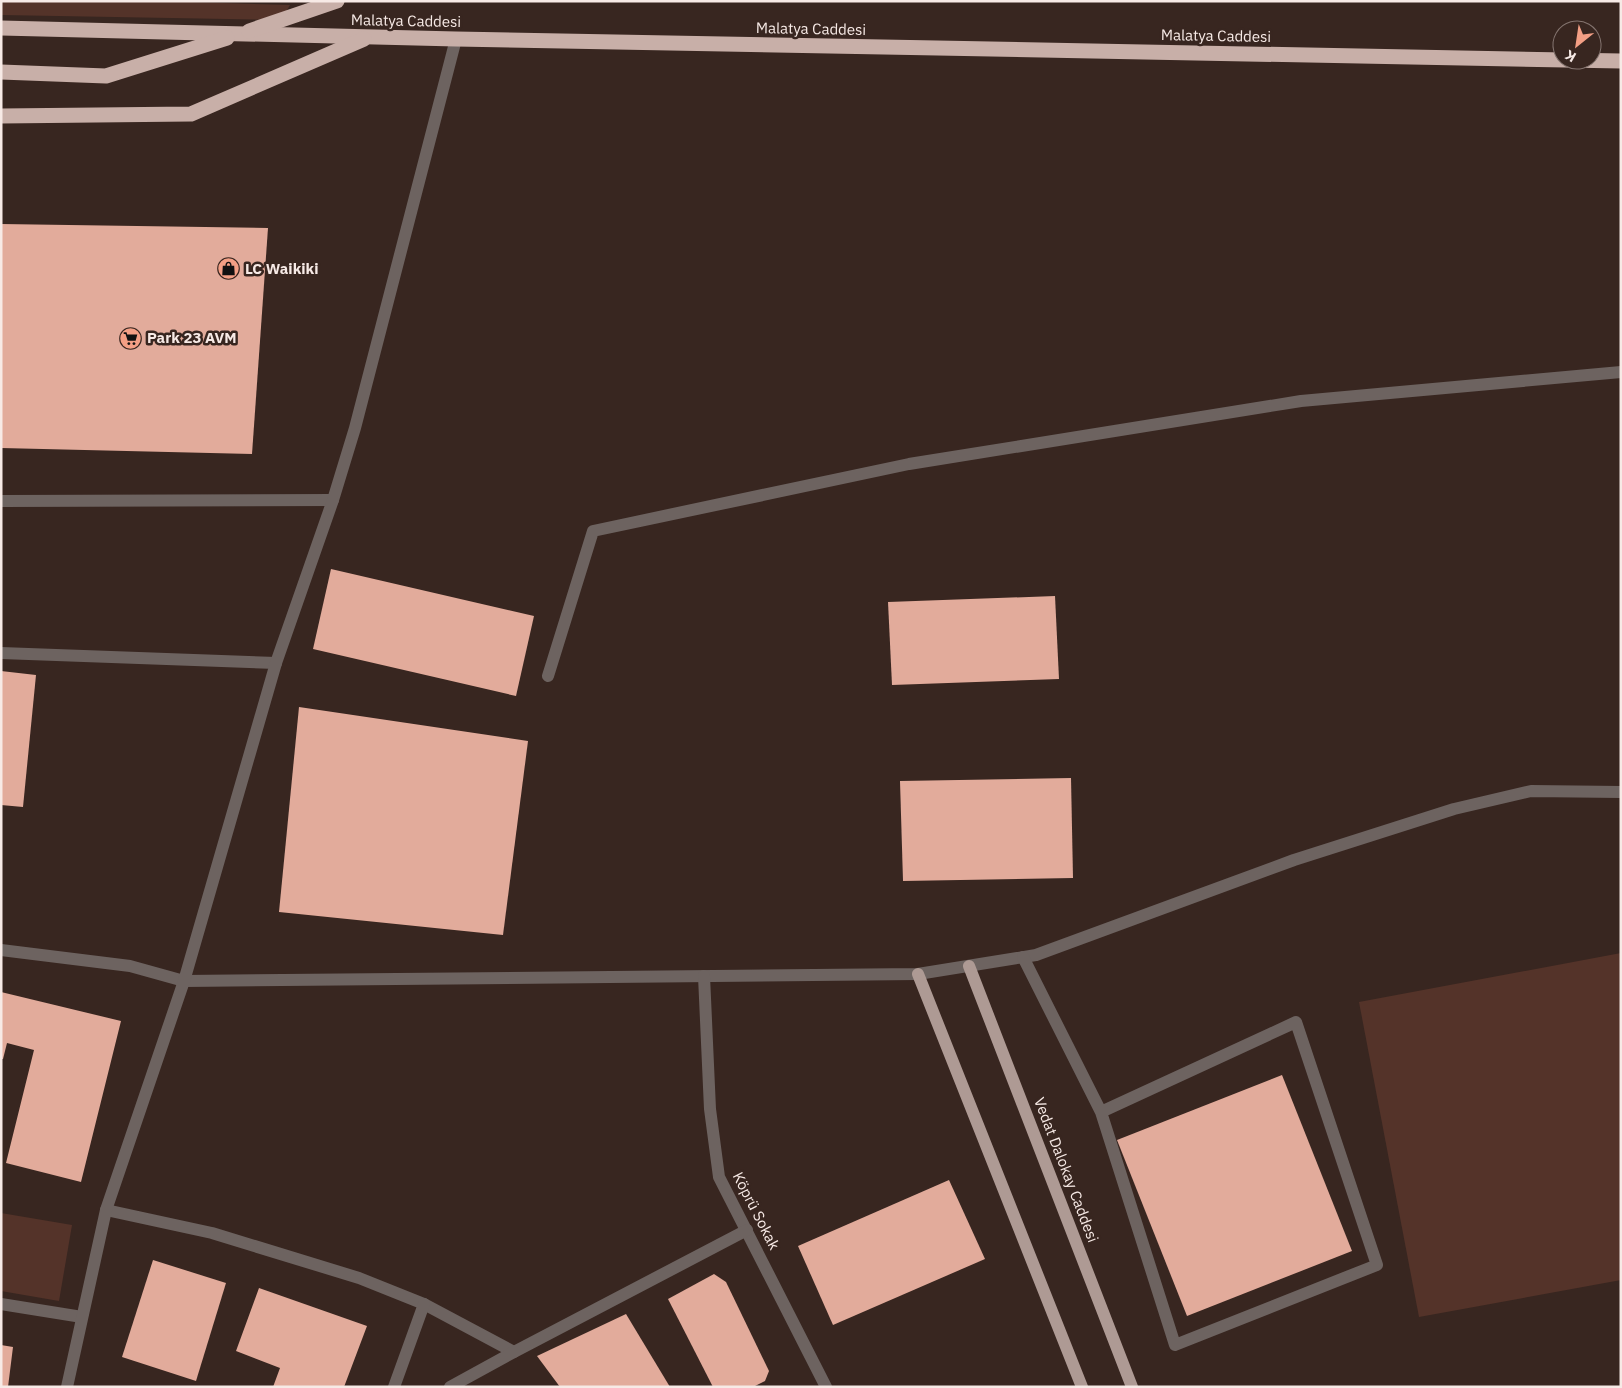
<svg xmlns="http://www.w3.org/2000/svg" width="1622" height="1388" viewBox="0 0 1622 1388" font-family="'IBM Plex Sans',sans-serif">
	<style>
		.green { fill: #543329 }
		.building { fill: #e2ab9b }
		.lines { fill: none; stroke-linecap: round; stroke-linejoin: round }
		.minor { stroke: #6d6360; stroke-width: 12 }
		.major { stroke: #ae9a94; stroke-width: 12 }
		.highway { stroke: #c8afa8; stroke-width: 15 }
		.labels { text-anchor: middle; stroke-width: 5; stroke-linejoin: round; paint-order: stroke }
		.street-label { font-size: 15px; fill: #f7eae6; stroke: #382620 }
		.poi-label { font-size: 15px; font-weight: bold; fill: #f7eae6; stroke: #382620; text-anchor: start }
	</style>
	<rect width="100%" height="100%" fill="#382620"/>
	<g class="green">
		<path d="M1 1H158L290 5 281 20 1 15Z"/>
		<path d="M1621 953V1280L1419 1317 1359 1002Z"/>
		<path d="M1 1213 72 1225 59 1301 1 1291Z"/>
	</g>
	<g class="building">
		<path d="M1 224 268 228 252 454 1 448Z"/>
		<path d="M331 569 534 616 516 696 313 649Z"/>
		<path d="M1055 596 1059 679 892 685 888 602Z"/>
		<path d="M1 671 36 675 23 807 1 805Z"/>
		<path d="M299 707 528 741 503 935 279 912Z"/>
		<path d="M1071 778 1073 878 903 881 900 781Z"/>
		<path d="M1 992 121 1021 81 1182 6 1163 34 1050 7 1043 3 1059H1Z"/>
		<path d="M1282 1075 1352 1251 1187 1316 1117 1140Z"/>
		<path d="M949 1180 985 1259 833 1325 798 1246Z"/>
		<path d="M153 1260 226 1283 196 1381 122 1357Z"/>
		<path d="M714 1274 726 1282 769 1371 765 1381 753 1387H713L668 1299Z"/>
		<path d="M259 1288 367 1326 344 1387H273L280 1368 236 1351Z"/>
		<path d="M626 1314 670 1387H560L537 1356Z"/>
		<path d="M1 1345 13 1347 8 1387H1Z"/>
	</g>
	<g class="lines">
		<g class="minor">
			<path d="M1 501 333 500"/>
			<path d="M1 653 276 663"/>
			<path d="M548 676 593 531 909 464 1301 401 1621 372"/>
			<path d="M1 950 130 966 184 981 918 974 1036 955 1294 860 1454 809 1531 791 1621 792"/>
			<path d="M1023 957 1101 1112 1175 1345 1377 1265 1296 1022 1101 1112"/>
			<path d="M704 976 710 1109 719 1177 826 1387"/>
			<path d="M106 1210 212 1233 359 1278 424 1304 514 1352"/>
			<path d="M1 1304 82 1317"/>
			<path d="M67 1387 106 1210 184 981 276 663 333 500 355 428 456 39"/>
			<path d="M394 1387 424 1304"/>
			<path d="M450 1387 514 1352 747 1230"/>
		</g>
		<g class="major">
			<path d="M969 966 1132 1387"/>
			<path d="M918 974 1082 1387"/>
		</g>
		<g class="highway">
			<path d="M1 28 456 39 1621 61"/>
			<path d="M249 31 337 1"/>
			<path d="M1 72 106 76 227 38"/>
			<path d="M1 116 191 114 364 39"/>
		</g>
	</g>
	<defs>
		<symbol id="shop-disc" viewBox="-11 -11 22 22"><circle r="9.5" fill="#f39f85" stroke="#382620"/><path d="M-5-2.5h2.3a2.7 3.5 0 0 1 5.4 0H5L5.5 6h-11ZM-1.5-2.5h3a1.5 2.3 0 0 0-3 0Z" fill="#111"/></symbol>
		<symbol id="supermarket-disc" viewBox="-11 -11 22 22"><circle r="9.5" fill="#f39f85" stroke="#382620"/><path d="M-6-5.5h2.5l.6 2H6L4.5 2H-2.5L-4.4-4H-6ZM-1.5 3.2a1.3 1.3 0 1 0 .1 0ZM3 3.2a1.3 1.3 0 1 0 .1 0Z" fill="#111"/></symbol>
	</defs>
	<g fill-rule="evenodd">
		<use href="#shop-disc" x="216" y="256" width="25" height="25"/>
		<use href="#supermarket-disc" x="118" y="326" width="25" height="25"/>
	</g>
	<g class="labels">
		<g class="street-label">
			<text transform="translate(406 21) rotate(1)" y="5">Malatya Caddesi</text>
			<text transform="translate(811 29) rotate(1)" y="5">Malatya Caddesi</text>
			<text transform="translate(1216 36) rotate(1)" y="5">Malatya Caddesi</text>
			<text transform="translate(1066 1170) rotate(69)" y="5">Vedat Dalokay Caddesi</text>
			<text transform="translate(756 1211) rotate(63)" y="5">Köprü Sokak</text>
		</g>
		<g class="poi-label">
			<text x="245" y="274">LC Waikiki</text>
			<text x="147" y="343">Park 23 AVM</text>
		</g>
	</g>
	<rect width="1622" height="1388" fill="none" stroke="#f7eae6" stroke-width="5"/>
	<g transform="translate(1577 45) rotate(210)"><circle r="24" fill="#382620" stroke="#84746f"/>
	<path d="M0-4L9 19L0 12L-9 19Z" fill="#f39f85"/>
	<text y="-8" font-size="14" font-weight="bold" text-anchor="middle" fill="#f7eae6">K</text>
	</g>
</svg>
